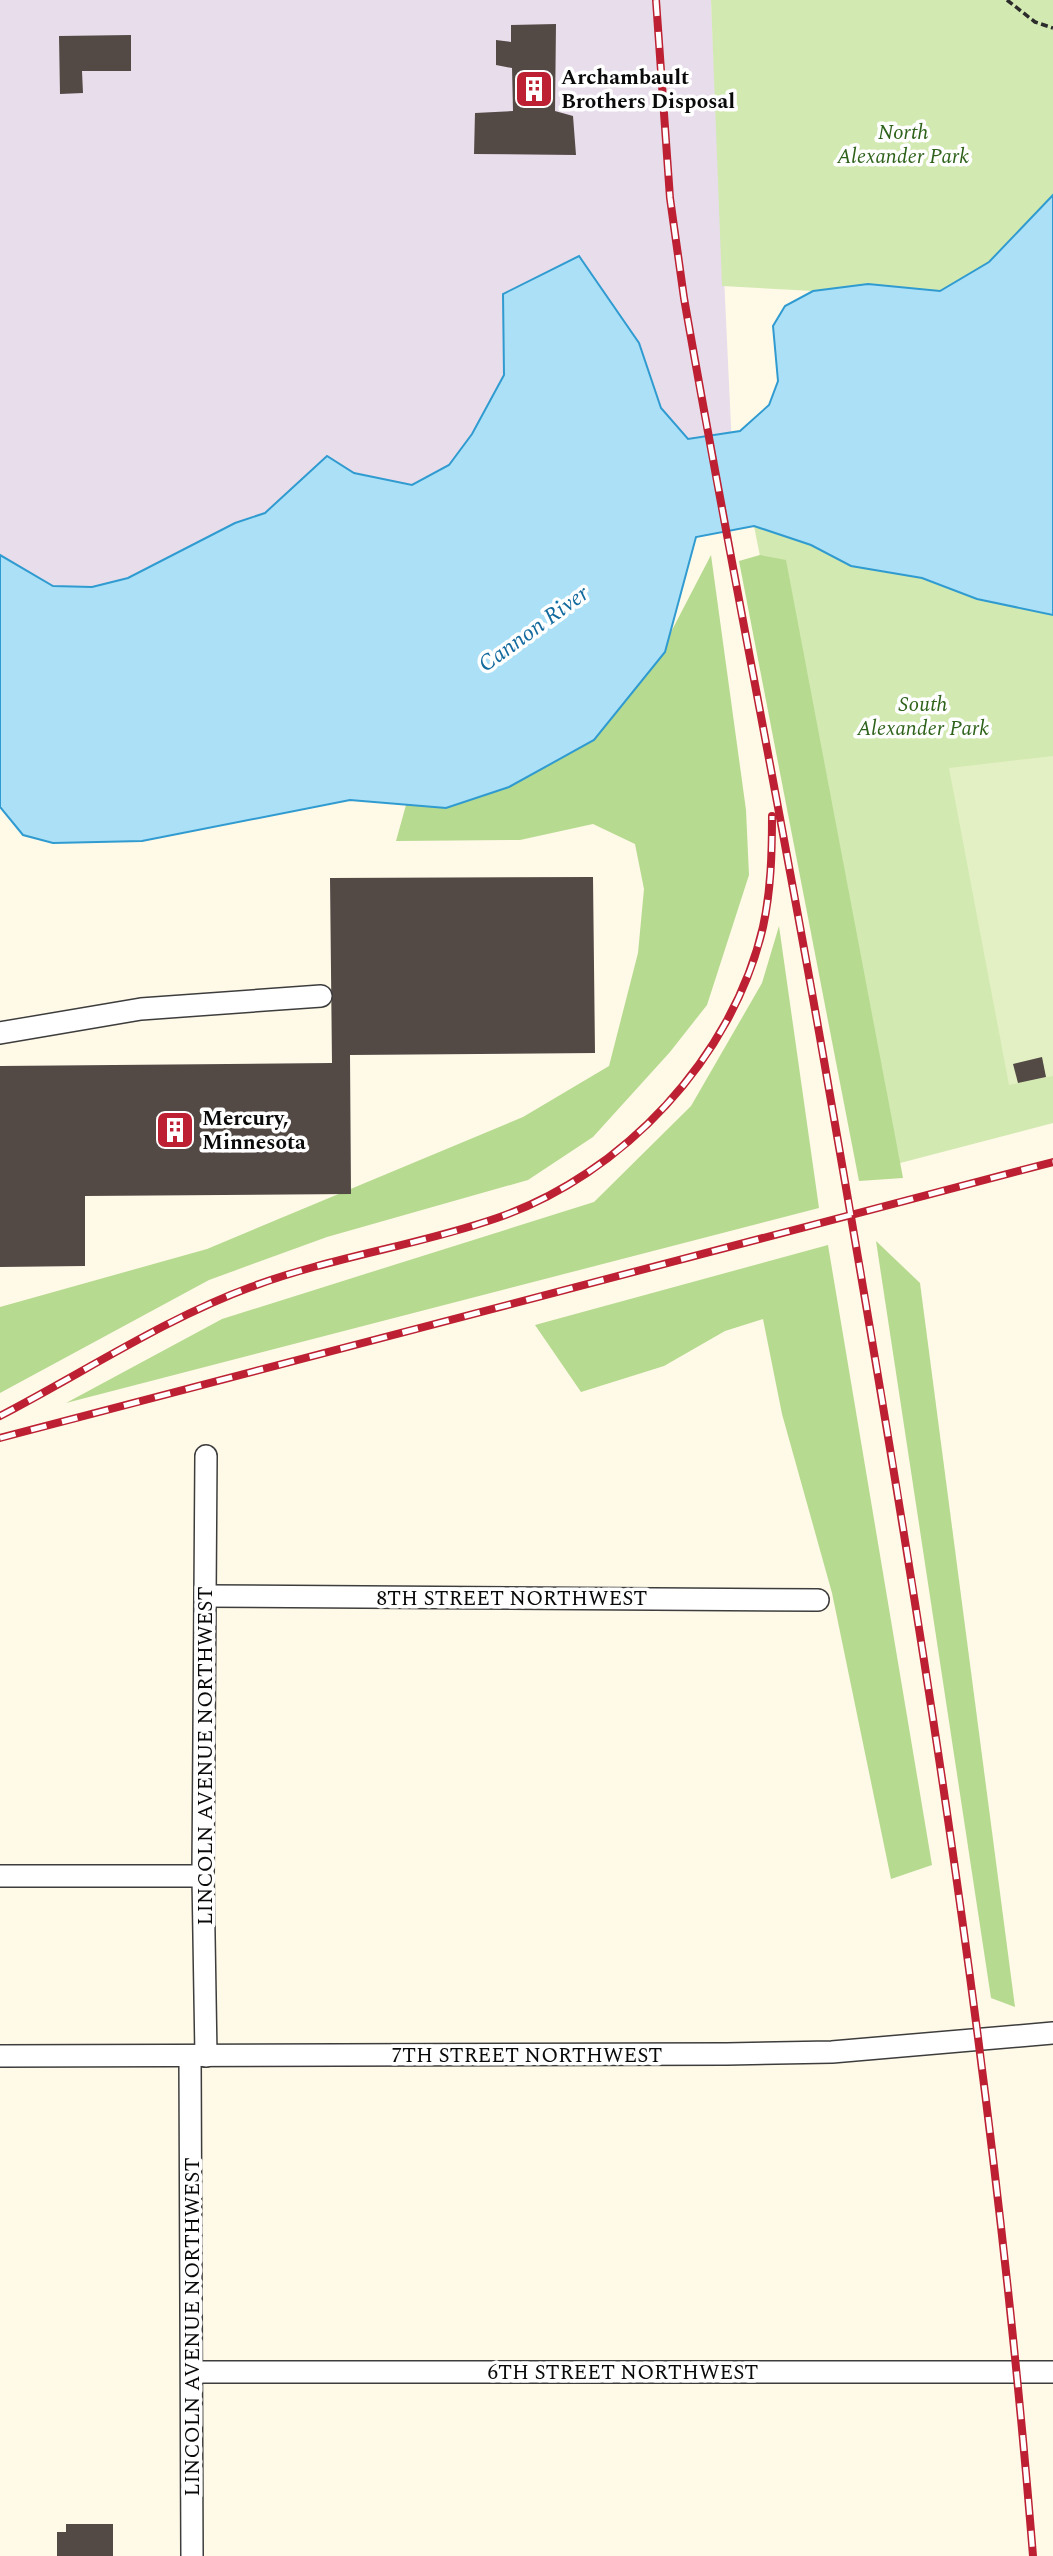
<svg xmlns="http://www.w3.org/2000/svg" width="1053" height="2556" viewBox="0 0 1053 2556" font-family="Spectral,serif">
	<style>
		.industrial { fill: #e8ddea }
		.green { fill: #d2e9b1 }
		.forest { fill: #b6da90 }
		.pitch { fill: #e3f0c3 }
		.water { fill: #abe0f7; stroke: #309bd0; stroke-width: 2 }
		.building { fill: #534a46 }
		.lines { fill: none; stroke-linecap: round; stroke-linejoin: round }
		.minor-casing { stroke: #3d3d3d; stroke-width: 24 }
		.path { stroke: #2c2c2c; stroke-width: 3.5; stroke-dasharray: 7 3.5; stroke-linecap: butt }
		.minor { stroke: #fff; stroke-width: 21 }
		.rail-casing { stroke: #bc2032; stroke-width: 8 }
		.rail { stroke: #fff; stroke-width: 5; stroke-dasharray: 16; stroke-linecap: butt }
		.labels { text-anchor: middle; stroke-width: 7; stroke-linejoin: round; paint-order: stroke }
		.poi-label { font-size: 21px; font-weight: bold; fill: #0a0a0a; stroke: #fff; text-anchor: start }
		.park-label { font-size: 21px; font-style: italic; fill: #2e621a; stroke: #fff }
		.street-label { font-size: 21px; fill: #0a0a0a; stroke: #fff }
		.water-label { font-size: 23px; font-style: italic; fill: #126a9d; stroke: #fff }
	</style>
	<rect width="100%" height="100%" fill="#fff9e7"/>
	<path class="industrial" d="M0 0H711L733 469 200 669 0 598Z"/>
	<g class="green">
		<path d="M711 0H1053V195L989 262 940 291 868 284 813 291 722 286Z"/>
		<path d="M754 526 811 545 851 566 922 578 977 599 1053 615V1123L881 1168Z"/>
	</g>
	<g class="forest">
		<path d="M711 555 746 810 749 875 707 1005 670 1052 593 1137 528 1180 327 1237 209 1280 0 1393V1307L207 1249 523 1117 609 1066 638 953 644 889 635 844 593 824 520 840 396 841 406 805 509 787 594 740 671 632Z"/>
		<path d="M760 555 786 560 903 1178 859 1181 739 561Z"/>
		<path d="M779 926 819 1208 66 1403 222 1319 594 1202 691 1106 762 983Z"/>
		<path d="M876 1241 920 1283 1015 2007 991 1998Z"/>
		<path d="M828 1245 932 1865 891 1879 832 1593 782 1414 763 1319 725 1331 664 1366 581 1392 535 1325Z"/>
	</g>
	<path class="pitch" d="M1053 756V1076L1009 1085 949 768Z"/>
	<path class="water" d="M1053 195V615L977 599 922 578 851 566 811 545 754 526 696 537 665 652 594 740 509 787 446 808 350 800 142 841 53 843 23 835 0 807V555L53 586 92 587 128 578 235 523 265 513 327 456 354 473 412 485 449 465 472 434 504 375 503 294 579 256 639 343 661 408 688 439 740 431 769 405 778 381 773 326 785 306 813 291 868 284 940 291 989 262Z"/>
	<g class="building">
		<path d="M556 24 555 111 573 116 576 155 474 154 475 113 513 111 512 68 496 65V40L511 42V25Z"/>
		<path d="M131 35V71H82L83 93 60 94 59 36Z"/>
		<path d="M593 877 595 1053 350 1055 351 1194 85 1196V1266L0 1267V1066L332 1063 330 878Z"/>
		<path d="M1042 1057 1046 1077 1018 1083 1013 1064Z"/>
		<path d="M66 2524H113V2556H57V2532H66Z"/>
	</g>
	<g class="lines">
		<defs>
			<g id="minor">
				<path d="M0 1033 141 1009 321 996"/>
				<path d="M206 1456 203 1876 206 2056"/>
				<path d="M206 1596 818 1600"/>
				<path d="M0 1876H203"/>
				<path d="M0 2056 727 2054 832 2052 1053 2033"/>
				<path d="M190 2056 192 2556"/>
				<path d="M193 2372H1053"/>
			</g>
		</defs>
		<use href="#minor" class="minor-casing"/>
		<path class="path" d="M1007 0 1035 22 1053 28"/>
		<use href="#minor" class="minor"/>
		<defs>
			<g id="rail">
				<path d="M656 0 670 198 684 298C728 551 779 802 823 1055 910 1553 993 2052 1033 2556"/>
				<path d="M0 1416C81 1374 166 1318 251 1287 331 1257 416 1246 497 1218 623 1175 733 1057 763 927 771 890 772 853 772 816"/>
				<path d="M0 1438 1053 1162"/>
			</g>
		</defs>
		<use href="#rail" class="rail-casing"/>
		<use href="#rail" class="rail"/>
	</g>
	<defs>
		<symbol id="building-square" viewBox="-11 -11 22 22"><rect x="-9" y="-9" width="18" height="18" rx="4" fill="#bc2032" stroke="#fff"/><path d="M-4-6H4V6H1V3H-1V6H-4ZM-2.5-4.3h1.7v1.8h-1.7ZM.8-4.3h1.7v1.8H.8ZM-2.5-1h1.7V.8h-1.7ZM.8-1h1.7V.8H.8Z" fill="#fff"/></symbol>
	</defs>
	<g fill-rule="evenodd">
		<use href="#building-square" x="512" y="67" width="44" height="44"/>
		<use href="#building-square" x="153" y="1108" width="44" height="44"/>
	</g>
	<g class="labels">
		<g class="poi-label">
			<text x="561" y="84">Archambault<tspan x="561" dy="24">Brothers Disposal</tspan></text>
			<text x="202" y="1125">Mercury,<tspan x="202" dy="24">Minnesota</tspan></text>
		</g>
		<g class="park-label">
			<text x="903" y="139">North<tspan x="903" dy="24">Alexander Park</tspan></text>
			<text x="923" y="711">South<tspan x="923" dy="24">Alexander Park</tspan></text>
		</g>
		<g class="street-label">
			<text x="512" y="1605">8TH STREET NORTHWEST</text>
			<text transform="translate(205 1756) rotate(-90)" y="7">LINCOLN AVENUE NORTHWEST</text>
			<text x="527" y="2062">7TH STREET NORTHWEST</text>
			<text transform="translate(192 2327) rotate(-90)" y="7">LINCOLN AVENUE NORTHWEST</text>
			<text x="623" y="2379">6TH STREET NORTHWEST</text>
		</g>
		<g class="water-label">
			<text transform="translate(533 628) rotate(-36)" y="8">Cannon River</text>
		</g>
	</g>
</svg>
